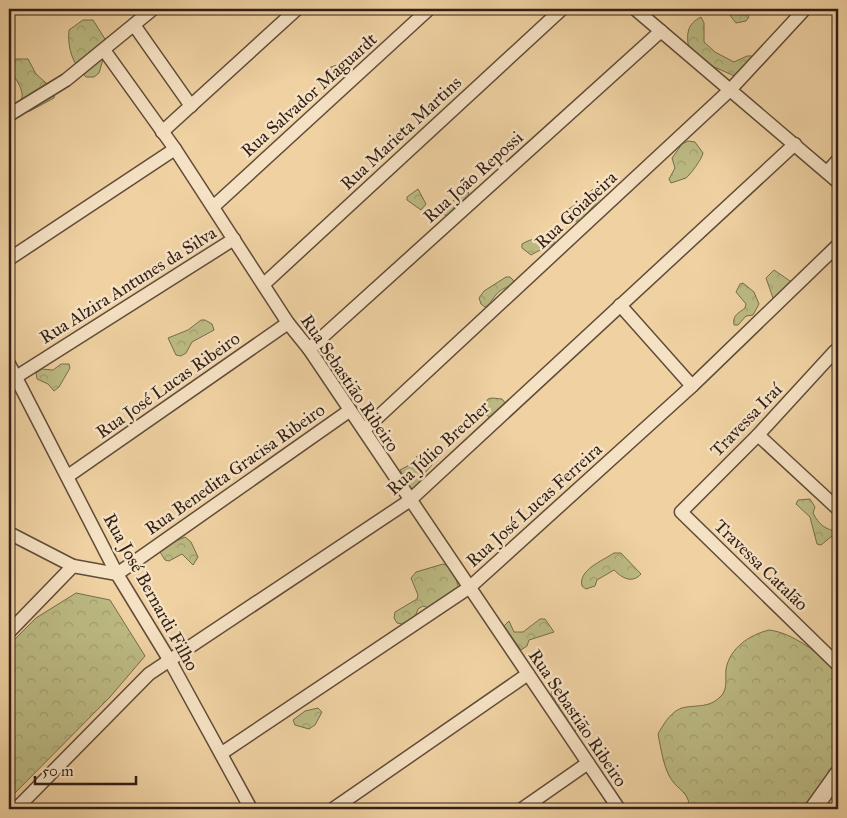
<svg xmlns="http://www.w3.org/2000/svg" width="847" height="818" viewBox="0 0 847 818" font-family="'IM FELL Great Primer',serif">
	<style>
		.forest { fill: url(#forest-crowns); stroke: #766c4c }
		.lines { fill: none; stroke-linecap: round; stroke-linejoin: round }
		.minor-casing { stroke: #604c39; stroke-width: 15 }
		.tertiary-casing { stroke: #604c39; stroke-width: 19 }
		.minor { stroke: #f5e1c3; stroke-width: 12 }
		.tertiary { stroke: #f5e1c3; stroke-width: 16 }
		.labels { text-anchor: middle; stroke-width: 5; stroke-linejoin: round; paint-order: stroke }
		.street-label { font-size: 18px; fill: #311f16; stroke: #f5e1c3 }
	</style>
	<defs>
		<pattern id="forest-crowns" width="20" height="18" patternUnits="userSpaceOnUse" patternTransform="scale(1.25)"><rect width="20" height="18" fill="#bcba83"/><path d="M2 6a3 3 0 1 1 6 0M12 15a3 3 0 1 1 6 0" fill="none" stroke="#a29f70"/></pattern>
	</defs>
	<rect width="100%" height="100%" fill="#efd1a2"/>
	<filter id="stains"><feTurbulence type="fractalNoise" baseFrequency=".004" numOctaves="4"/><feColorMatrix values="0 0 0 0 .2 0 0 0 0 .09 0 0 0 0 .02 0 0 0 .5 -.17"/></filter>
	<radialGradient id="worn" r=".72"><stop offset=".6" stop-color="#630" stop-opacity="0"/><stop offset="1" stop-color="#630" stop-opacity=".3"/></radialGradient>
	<g class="forest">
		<path d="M718 9H744L749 17 746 21 736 23 729 14 719 12Z"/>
		<path d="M701 17 704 23V42L715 52 734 62 747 56H753L739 78 712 66 689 49C686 34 687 24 701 17Z"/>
		<path d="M83 20H93L105 39 107 46 99 73 94 77H86C73 65 67 48 69 30Z"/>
		<path d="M9 53 14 59H28L36 74 55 91 54 98 30 111 21 112 17 104C19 102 22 100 22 97 24 90 13 73 9 71Z"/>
		<path d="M349 55 355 56 358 60C347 72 343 73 326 75L325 69 340 64Z"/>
		<path d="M688 141 695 142 703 153C702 159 690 175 686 178L671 183 669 179 675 168 672 158 682 144Z"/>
		<path d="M418 189 426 204 421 210 407 200V197Z"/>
		<path d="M593 189 599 200 581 220 574 222 565 218 564 212 578 203Z"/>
		<path d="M463 190H468L469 195 459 204 452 215 446 216 441 212 442 208 451 203Z"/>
		<path d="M551 232 555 234 554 244C546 248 539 250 531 255L522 248V244C533 237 541 240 551 232Z"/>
		<path d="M774 270 793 283 779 299 773 298 766 278Z"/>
		<path d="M506 277H510L514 281C510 287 505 287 500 291 493 296 492 303 485 307L481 304 479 298 484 291Z"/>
		<path d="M743 283 754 292 759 304 753 315 746 316 738 325H734C732 315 739 313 745 308L746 304 736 292 740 284Z"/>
		<path d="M201 320H205L212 324 214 330 192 342 186 353 181 356 176 355 168 338 188 330Z"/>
		<path d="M61 364H69L70 368 59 387 54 391 48 384 37 379 36 373 42 369 53 370Z"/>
		<path d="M492 398 502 399 506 404 493 419 483 413V408L488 399Z"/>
		<path d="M423 455 431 459 432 465 423 475V482L414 491 408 485 400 470 413 463 417 456Z"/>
		<path d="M810 499 815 507 813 513C819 525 825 529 838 532V541L832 536 821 545 817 544 810 517 796 504 798 500Z"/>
		<path d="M185 537 191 542 198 557 193 565 182 554 169 561 165 560 160 552 169 544Z"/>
		<path d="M614 553H621L641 574C632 584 622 578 614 570L597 580 595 586 586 589 582 586C578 570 602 561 614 553Z"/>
		<path d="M443 564 453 568 458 586 452 597 432 609 423 606 418 609 415 617 402 624 397 623 394 618 395 612 417 599 418 595 411 578 416 572Z"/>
		<path d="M76 593 110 600 145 656 110 697 9 799V645L36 618Z"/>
		<path d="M540 619H545L554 632 529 640 527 646 521 650 504 626 509 621 514 632H523Z"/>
		<path d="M769 630C794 633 818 654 838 669V752L832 768 802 809H689C690 795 682 792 674 783 664 772 661 749 658 734 664 723 673 708 687 707 702 705 711 707 722 695 728 687 725 678 726 669 730 648 749 635 769 630Z"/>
		<path d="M553 688 560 691 565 702 579 716 575 733 551 694Z"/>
		<path d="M318 708 322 712 315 725 309 729 295 725 293 720 305 711Z"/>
	</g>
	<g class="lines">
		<defs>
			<g id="minor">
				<path d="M635 9 838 182"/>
				<path d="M134 25 191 106"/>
				<path d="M104 50 175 149 288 323 309 349 619 809"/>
				<path d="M9 115 66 80 153 9"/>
				<path d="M162 132 297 9"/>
				<path d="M827 172 838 160"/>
				<path d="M213 207 429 9"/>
				<path d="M9 259 175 149"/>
				<path d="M264 284 562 9"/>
				<path d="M620 305 692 386"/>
				<path d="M309 349 661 31"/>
				<path d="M838 354 835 351 758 435 681 512 838 665"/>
				<path d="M9 364 117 574 170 661 251 809"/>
				<path d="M9 378 16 377 234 239"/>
				<path d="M364 430 730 90 805 9"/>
				<path d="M758 435 838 509"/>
				<path d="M68 476 288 323"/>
				<path d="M9 533 73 566"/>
				<path d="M9 632 73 566 117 574 349 411"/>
				<path d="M222 753 470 587 692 386 838 245"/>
				<path d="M16 809 149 674 409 501 795 144"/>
				<path d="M333 809 528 674"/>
				<path d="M522 809 588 763"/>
			</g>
			<path id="tertiary" d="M813 809 838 774"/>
		</defs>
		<use href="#minor" class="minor-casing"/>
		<use href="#tertiary" class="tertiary-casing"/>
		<use href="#minor" class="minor"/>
		<use href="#tertiary" class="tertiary"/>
	</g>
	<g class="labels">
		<g class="street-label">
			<text transform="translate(309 95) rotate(-42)" y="6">Rua Salvador Maguardt</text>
			<text transform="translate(401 133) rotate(-43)" y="6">Rua Marieta Martins</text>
			<text transform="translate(473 177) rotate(-42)" y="6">Rua João Repossi</text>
			<text transform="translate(576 210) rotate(-43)" y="6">Rua Goiabeira</text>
			<text transform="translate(128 285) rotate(-32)" y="6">Rua Alzira Antunes da Silva</text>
			<text transform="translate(350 383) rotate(56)" y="6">Rua Sebastião Ribeiro</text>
			<text transform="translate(168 385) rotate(-35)" y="6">Rua José Lucas Ribeiro</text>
			<text transform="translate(746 420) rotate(-46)" y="6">Travessa Iraí</text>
			<text transform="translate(438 448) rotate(-42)" y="6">Rua Júlio Brecher</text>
			<text transform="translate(235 469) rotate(-35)" y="6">Rua Benedita Gracisa Ribeiro</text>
			<text transform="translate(534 505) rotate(-42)" y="6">Rua José Lucas Ferreira</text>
			<text transform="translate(761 565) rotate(44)" y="6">Travessa Catalão</text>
			<text transform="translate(151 592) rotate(61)" y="6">Rua José Bernardi Filho</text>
			<text transform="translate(578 718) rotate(56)" y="6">Rua Sebastião Ribeiro</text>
		</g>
	</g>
	<rect width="847" height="818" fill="none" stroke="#efd1a2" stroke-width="30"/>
	<rect x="10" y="10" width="827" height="798" fill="none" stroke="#311f16" stroke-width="2.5"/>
	<rect x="15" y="15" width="817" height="788" fill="none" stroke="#311f16"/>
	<path d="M35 776v8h101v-8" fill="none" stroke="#311f16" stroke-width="2.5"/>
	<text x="42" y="776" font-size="15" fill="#311f16" stroke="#f5e1c3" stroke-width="4" paint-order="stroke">50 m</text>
	<rect width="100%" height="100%" filter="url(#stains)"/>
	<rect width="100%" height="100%" fill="url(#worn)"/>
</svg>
